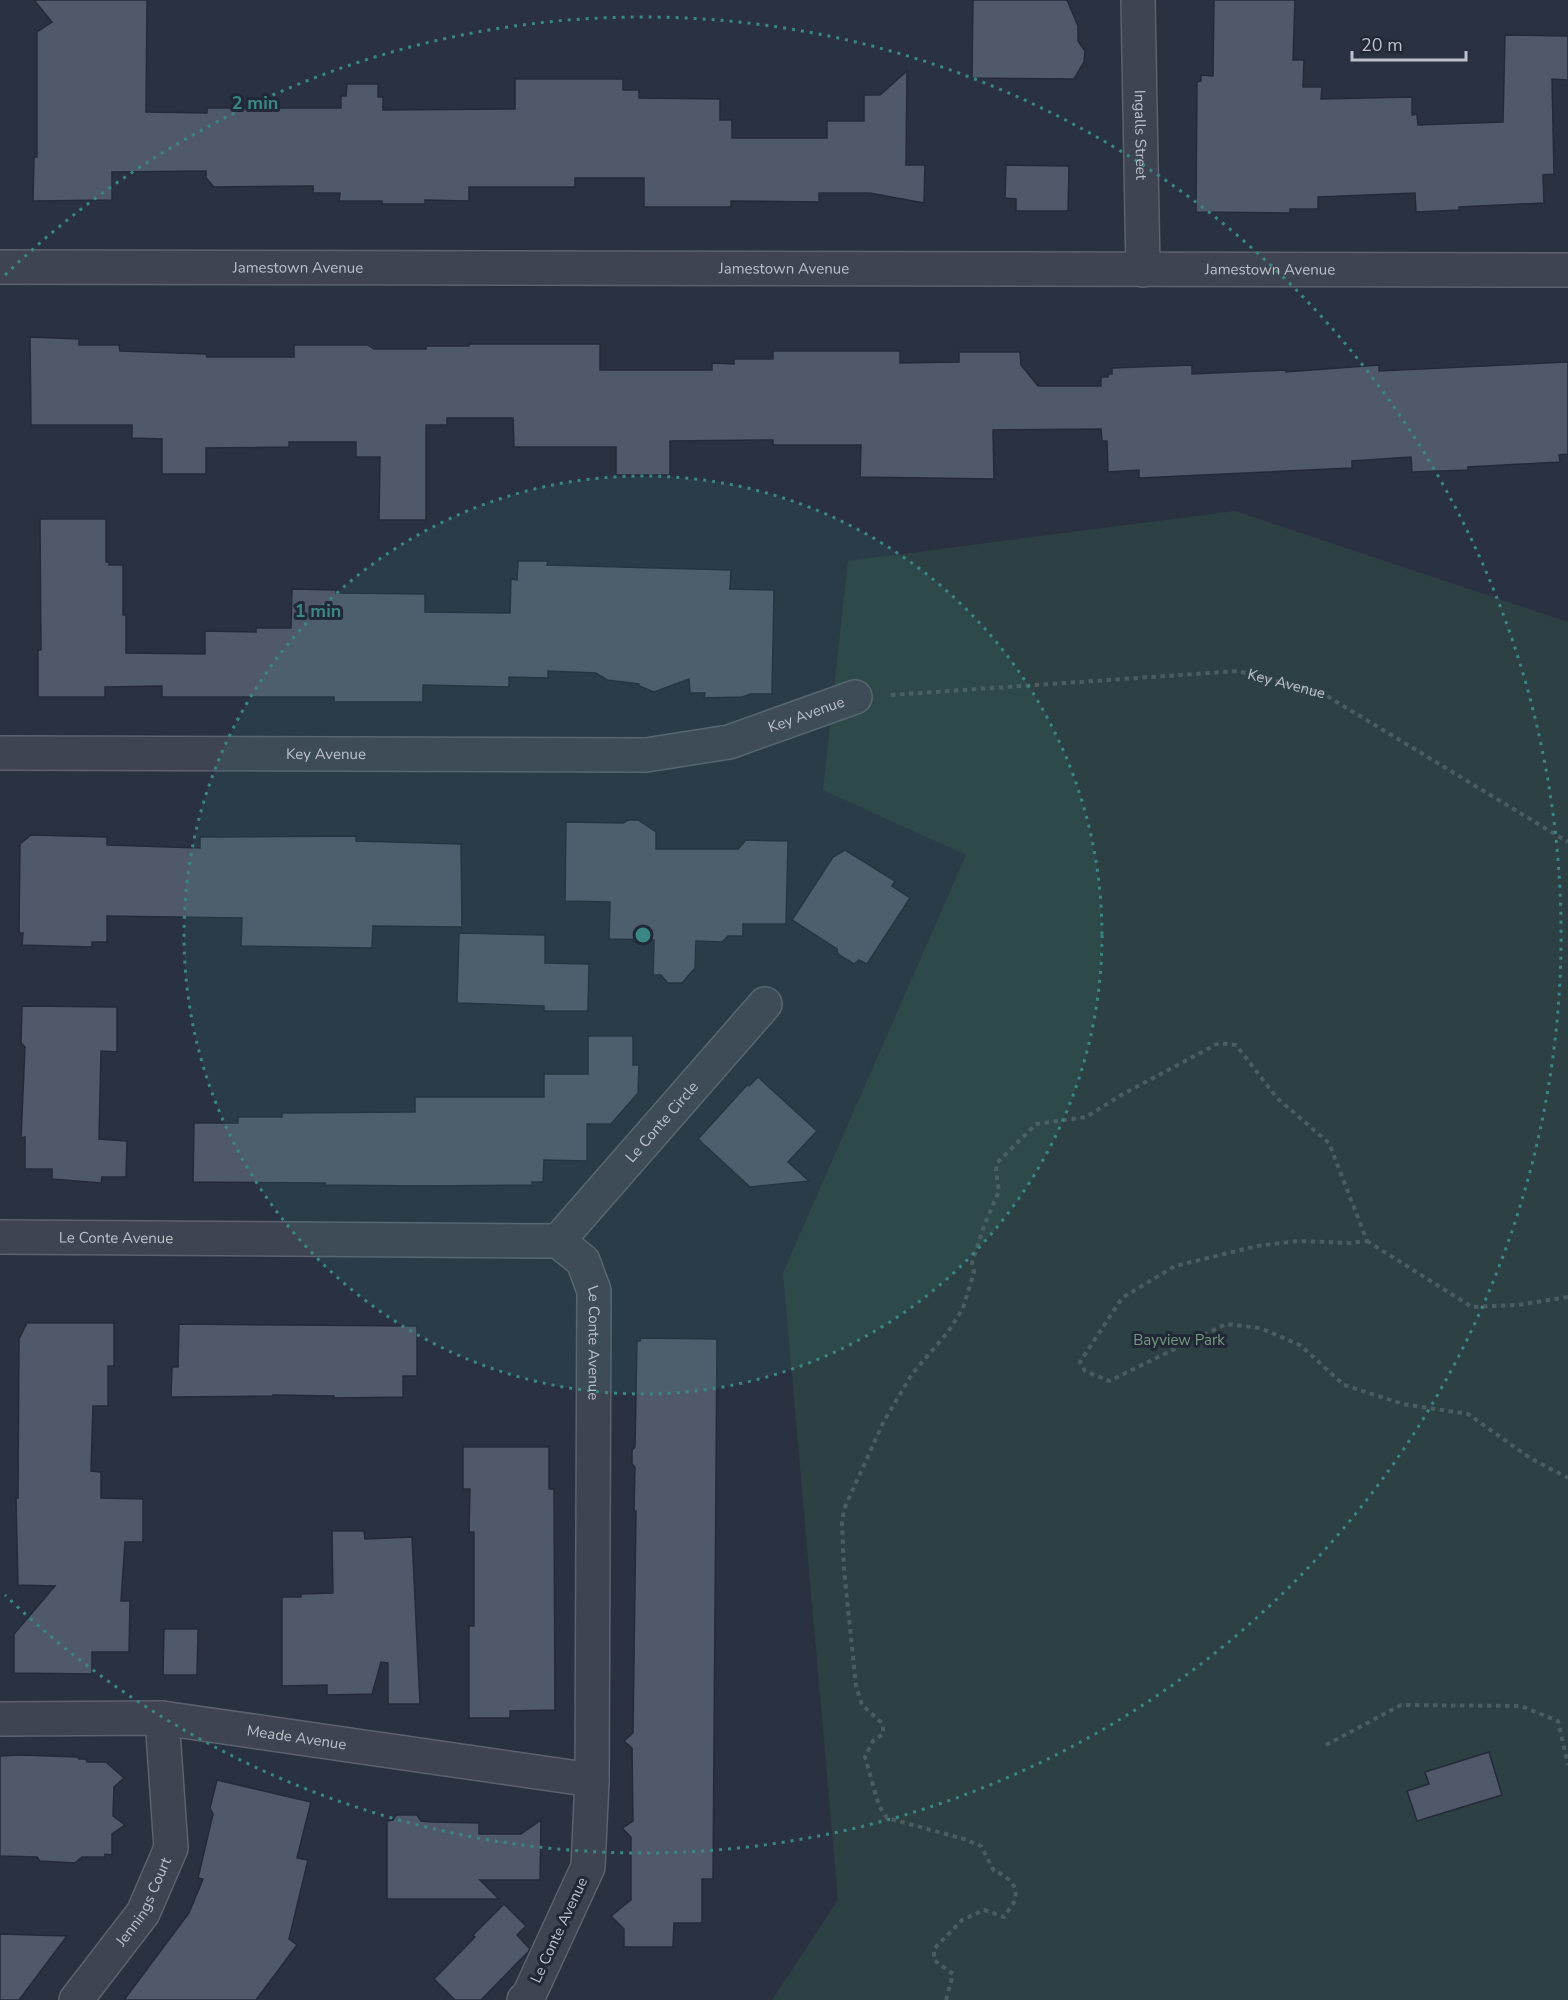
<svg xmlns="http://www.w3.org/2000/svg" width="1568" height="2000" viewBox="0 0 1568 2000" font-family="'Nunito Sans',sans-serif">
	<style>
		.green { fill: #2d4043 }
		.building { fill: #505969; stroke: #242b38; stroke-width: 1.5 }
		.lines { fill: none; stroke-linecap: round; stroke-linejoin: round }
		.minor-casing { stroke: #5c626e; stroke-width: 36 }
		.path { stroke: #4c5c61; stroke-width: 4; stroke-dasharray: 4.5 4.5; stroke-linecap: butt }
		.minor { stroke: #3e4451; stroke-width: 33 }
		.ring { fill: none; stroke: #3a8885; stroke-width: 3; stroke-dasharray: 3 6 }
		.labels { text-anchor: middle; stroke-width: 6; stroke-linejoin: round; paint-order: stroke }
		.street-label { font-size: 15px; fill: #bbc0cb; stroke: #222936 }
		.park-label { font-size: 15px; fill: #74997f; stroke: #222936 }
		.centre { fill: #3a8885; stroke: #222936; stroke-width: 3 }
		.ring-label { font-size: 18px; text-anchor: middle; font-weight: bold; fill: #3a8885; stroke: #222936; stroke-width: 6; stroke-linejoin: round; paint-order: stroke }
	</style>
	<rect width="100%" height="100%" fill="#2a3241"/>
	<path class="green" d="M1235 511 1568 622V2000H772L838 1900 783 1273 966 855 823 790 848 561Z"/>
	<g class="building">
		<path d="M34 0H147L146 112 207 113V108H341V96H346L347 84H378V97H383V110L515 109V79H623V90H639V98L720 99V120H732V138H827V121H864V95H880L907 71 906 165H925L924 203 870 193H819V202L731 201V207H644V178H575V187H469V201L425 200V204H382V201H339L340 193H313V186L214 187 206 178V171L112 172V200L33 201 34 157H37V32L52 22Z"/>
		<path d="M973 0H1067L1078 26V41L1085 51 1084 62 1074 79 972 78Z"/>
		<path d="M1214 0H1295L1293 60H1304L1303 87H1322L1321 99 1412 97V115L1417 114 1418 125 1503 122 1505 35 1568 36V80L1552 79 1554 174 1543 175 1544 203 1459 207V210L1416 212 1415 193 1318 197V209H1290V213L1196 212 1197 82 1201 81V75L1213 76Z"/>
		<path d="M1006 165 1069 166 1068 211H1016V199L1005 198Z"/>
		<path d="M30 337 79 339V345H119L120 351 206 354 207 357H294V345H368L374 349H426V346H469V344H600V370H712V363L734 364V359H773V351H900V363L959 362V352H1020L1021 365 1038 386H1101V377H1108V374H1112V368L1192 365V374L1286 370V372L1379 365V371L1568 362V454L1559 455 1560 462 1468 467V470L1412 472 1411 457 1352 461V468L1139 478V470L1108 472 1107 441H1102L1101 429 993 430 994 479 860 477 861 445H773V440L670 441V475H616V447H514L513 418H447V425H426V520H379L380 457H356V442H289V447L206 448V474H162V439L132 438V425H31Z"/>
		<path d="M40 519H106V562H109V565H123V615H126V653L205 654V631L256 632V628H291L292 589 336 590V593L425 594V612L510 613 511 579 517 580 518 561H548L547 565 731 570 730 589 774 590 772 694H751L742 697 704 698 705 693H690L689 679 654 692 639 686V684L607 680 596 673 548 671V678L509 677V687L423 685V702H334V697H162V686L105 687V697H38V650H41Z"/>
		<path d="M628 820H638L656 832V849H738L746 840 788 841 786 924H743V936H728L722 942 696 941 695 968 682 983H668L661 975H653L654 940 609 939 610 902 565 901 566 822 623 823Z"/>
		<path d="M31 835 107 837V845L200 848V837L356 836V841L461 844 462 927 373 926 372 948 241 946 242 918 107 916V942H92V947L22 945 23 933H19L20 844Z"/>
		<path d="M845 850 895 881 892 886 910 898 867 964 859 960 854 964 838 954 837 949 792 920 833 857Z"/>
		<path d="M459 933 545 935V963L589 964 588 1011H544V1006L457 1003Z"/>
		<path d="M22 1006 117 1007V1052L101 1051 99 1139 127 1141 126 1177H102L101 1183 52 1179V1169H25V1137L21 1138 25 1047 21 1043Z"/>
		<path d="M588 1036H633V1065H639L638 1093 611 1124H587V1161L544 1160 543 1182H532V1185L426 1186 325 1185V1183L193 1182 194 1123H238V1117H282V1113L415 1112V1097H544V1074H588Z"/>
		<path d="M758 1077 817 1131 788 1162 809 1181 750 1187 698 1139 747 1085 749 1086Z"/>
		<path d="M27 1323H114V1366H108V1406H93L91 1471 101 1472V1498L143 1499V1542H125L121 1601H130L129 1652H92V1674L14 1673V1634L55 1586 18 1585 16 1498H18L19 1339Z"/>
		<path d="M179 1324 417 1326V1376H403V1397L334 1398V1396L273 1395V1396L171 1397 172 1367H178Z"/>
		<path d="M641 1338 717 1339 713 1879H702V1923H674L673 1947H624V1929L611 1916 631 1900V1837L622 1828 633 1821 632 1748 624 1741 633 1733 636 1511H634L635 1467 632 1464V1450L635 1447 637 1341H640Z"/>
		<path d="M463 1447H549V1489H554L555 1710 510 1711V1718H469V1626H474V1532H469L470 1489H463Z"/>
		<path d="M332 1531H364L365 1539 412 1537 420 1704H388V1663L381 1662 372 1694 327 1695V1685L282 1686V1597H301V1594L333 1593Z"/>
		<path d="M164 1629H198L197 1675H163Z"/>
		<path d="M1489 1752 1502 1795 1417 1821 1407 1791 1429 1784 1425 1772Z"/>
		<path d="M21 1755 78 1757 79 1759H86L87 1762H106L124 1778 114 1787 113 1816 125 1825 112 1834V1855L105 1854V1857H82L75 1863 40 1861 37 1857 0 1856V1756Z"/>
		<path d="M217 1780 311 1802 297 1858 308 1860 289 1939 297 1945 256 2000H124L189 1913 203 1879 198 1878 213 1814 210 1808Z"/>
		<path d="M396 1815H417L421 1821 431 1822 479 1823V1834H521L541 1820 540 1880H480L499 1899H387V1821L393 1820Z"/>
		<path d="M504 1904 526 1926 517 1935 530 1949 528 1952 481 2000H455L434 1979 475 1937 473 1935Z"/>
		<path d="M0 1934 67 1936 19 2000H0Z"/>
	</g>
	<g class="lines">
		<defs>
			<g id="minor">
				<path id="s2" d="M1138 0 1143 270"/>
				<path id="s3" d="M0 267 1568 270"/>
				<path id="s4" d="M0 753 646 755 729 742 855 697"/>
				<path id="s5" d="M0 1237 558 1241 583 1261 594 1291 592 1780 588 1867 529 1995 524 2000"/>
				<path id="s6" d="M558 1241 765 1004"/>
				<path id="s7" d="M0 1719 162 1718 592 1780"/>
				<path id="s8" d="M76 2000 143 1913 171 1848 162 1718"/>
			</g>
		</defs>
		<use href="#minor" class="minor-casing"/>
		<g class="path">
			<path id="s1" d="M891 695 1238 671 1322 693 1568 842"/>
			<path d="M1367 1241 1472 1307 1517 1305 1568 1297"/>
			<path d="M1326 1745 1401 1705 1521 1706 1558 1721 1568 1765"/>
			<path d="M946 2000 953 1974 934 1960V1949L962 1920 984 1910 1004 1917C1007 1912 1013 1905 1015 1900 1019 1885 1006 1875 994 1871L981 1846 964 1839 887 1818 879 1806 865 1757 873 1741 883 1734V1724L862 1705 856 1686 844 1570 842 1523 844 1509 884 1421 912 1374 948 1332 963 1308 974 1272 972 1263 984 1226 999 1191 996 1171 997 1163 1036 1124 1086 1117 1123 1094 1219 1043 1236 1045 1277 1098 1329 1143 1367 1241 1350 1243 1298 1241 1257 1246 1175 1266 1122 1298 1080 1362 1085 1371 1109 1381 1226 1324 1260 1328 1300 1345 1344 1385 1403 1404 1468 1414 1530 1458 1568 1478"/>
		</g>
		<use href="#minor" class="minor"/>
	</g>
	<circle cx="643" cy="935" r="459" fill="#3a8885" fill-opacity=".12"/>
	<g class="ring">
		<circle cx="643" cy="935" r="459"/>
		<path d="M5 275A918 918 0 1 1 5 1595"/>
	</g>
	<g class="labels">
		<g class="street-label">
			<text dy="5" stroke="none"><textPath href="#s2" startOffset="135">Ingalls Street</textPath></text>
			<text dy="5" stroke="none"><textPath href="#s3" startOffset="298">Jamestown Avenue</textPath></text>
			<text dy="5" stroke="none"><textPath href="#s3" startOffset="784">Jamestown Avenue</textPath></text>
			<text dy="5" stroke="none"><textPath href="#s3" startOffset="1270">Jamestown Avenue</textPath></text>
			<text dy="5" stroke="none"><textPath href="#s1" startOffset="398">Key Avenue</textPath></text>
			<text dy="5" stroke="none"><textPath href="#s4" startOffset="812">Key Avenue</textPath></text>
			<text dy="5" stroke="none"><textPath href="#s4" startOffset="326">Key Avenue</textPath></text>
			<text dy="5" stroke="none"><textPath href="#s6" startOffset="158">Le Conte Circle</textPath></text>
			<text dy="5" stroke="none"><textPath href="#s5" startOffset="116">Le Conte Avenue</textPath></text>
			<text dy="5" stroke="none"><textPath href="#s5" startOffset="674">Le Conte Avenue</textPath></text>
			<text dy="5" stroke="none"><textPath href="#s7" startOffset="298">Meade Avenue</textPath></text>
			<text dy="5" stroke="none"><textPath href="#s8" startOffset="120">Jennings Court</textPath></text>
			<text transform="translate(559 1930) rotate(-65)" y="5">Le Conte Avenue</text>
		</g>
		<g class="park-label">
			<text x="1179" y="1345">Bayview Park</text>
		</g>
	</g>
	<circle cx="643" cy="935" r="9" class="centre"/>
	<g class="ring-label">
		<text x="255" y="109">2 min</text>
		<text x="318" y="617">1 min</text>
	</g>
	<path d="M1352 51v9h114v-9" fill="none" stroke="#bbc0cb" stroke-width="3"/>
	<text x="1361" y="51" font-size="18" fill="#bbc0cb" stroke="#222936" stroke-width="4.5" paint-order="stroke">20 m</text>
</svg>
